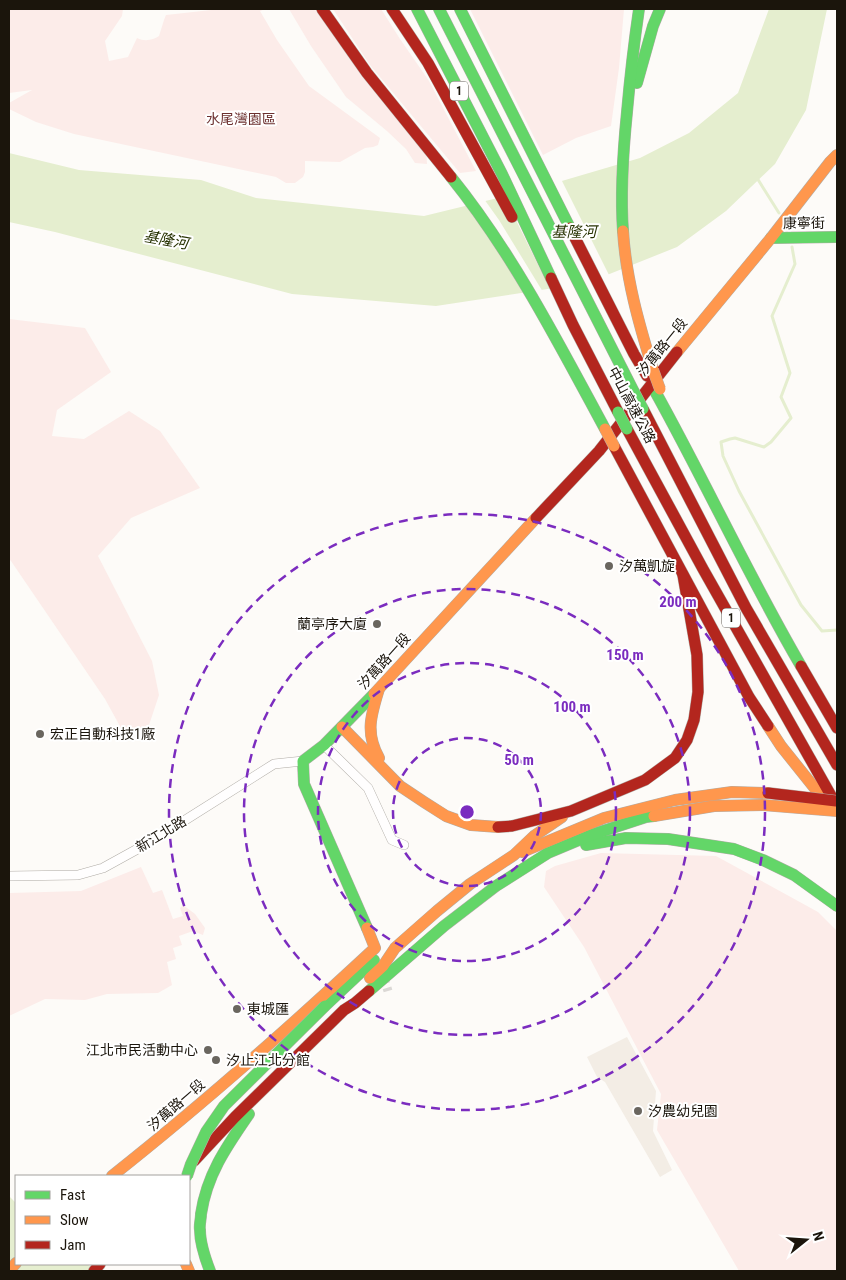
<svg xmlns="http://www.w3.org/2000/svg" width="846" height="1280" viewBox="0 0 846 1280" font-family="'Roboto Condensed','Noto Sans TC',sans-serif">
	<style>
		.built { fill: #f3ede5 }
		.green { fill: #fcece9 }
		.water { fill: #e5eecf }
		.pier { fill: #fdfbf8 }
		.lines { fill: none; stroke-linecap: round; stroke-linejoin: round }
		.stream { stroke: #e5eecf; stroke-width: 3 }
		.street-tunnel { stroke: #dbd8d5; stroke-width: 9; stroke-dasharray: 9 4.5; stroke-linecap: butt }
		.street-casing { stroke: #b0aca6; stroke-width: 10 }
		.fast-casing { stroke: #b0aca6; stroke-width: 12 }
		.slow-casing { stroke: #b0aca6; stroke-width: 12 }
		.jam-casing { stroke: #b0aca6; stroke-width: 12 }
		.street { stroke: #fffefe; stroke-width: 9 }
		.fast { stroke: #63d668; stroke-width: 11 }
		.slow { stroke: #ff974d; stroke-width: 11 }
		.jam { stroke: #b3261e; stroke-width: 11 }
		.fast-bridge-casing { stroke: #b8aea8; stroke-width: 12; stroke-linecap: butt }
		.slow-bridge-casing { stroke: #b8aea8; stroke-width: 12; stroke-linecap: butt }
		.jam-bridge-casing { stroke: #b8aea8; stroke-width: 12; stroke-linecap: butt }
		.fast-bridge { stroke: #63d668; stroke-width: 11 }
		.slow-bridge { stroke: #ff974d; stroke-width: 11 }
		.jam-bridge { stroke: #b3261e; stroke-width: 11 }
		.ring { fill: none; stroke: #7b2cbf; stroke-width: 2.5; stroke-dasharray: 9 6 }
		.poi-dot { fill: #6a665f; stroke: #fff; stroke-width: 2 }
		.labels { text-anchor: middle; stroke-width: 4; stroke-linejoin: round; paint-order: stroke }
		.shield { fill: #fff; stroke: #5f5b55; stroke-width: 1 }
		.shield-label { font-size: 12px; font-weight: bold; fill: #1b150c }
		.park-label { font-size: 14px; fill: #6c302f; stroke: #fff }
		.street-label { font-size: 14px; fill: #1b150c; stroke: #fff }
		.poi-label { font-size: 14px; fill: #1b150c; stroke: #fff; text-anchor: start }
		.water-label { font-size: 15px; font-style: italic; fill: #283303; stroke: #fff }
		.centre { fill: #7b2cbf; stroke: #fff; stroke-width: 2.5 }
		.ring-label { font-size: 15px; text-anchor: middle; font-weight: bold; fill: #7b2cbf; stroke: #fff; stroke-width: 4; stroke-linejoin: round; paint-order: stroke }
	</style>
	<rect width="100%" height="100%" fill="#fdfbf8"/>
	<path class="built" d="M627 1037 656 1091 653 1131 672 1170 660 1177 605 1082 597 1077 587 1057Z"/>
	<g class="green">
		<path d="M9 9H123L122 16 105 41 109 61 128 57 137 38C145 42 153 40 159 36L164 20 166 15 220 9H265L260 11 277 40 309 86 380 138 378 145 373 147 365 148 340 162 305 161V172L303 177 295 183H286L276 177 74 134 36 122 9 109V103L32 90 9 93Z"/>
		<path d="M289 9H322L426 148 427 164 415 163 406 149 387 131 346 97 311 46Z"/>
		<path d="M333 9H381L400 39 429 81 476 171 460 173 370 65Z"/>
		<path d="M470 9H624L619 68 611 126 576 138 543 155Z"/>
		<path d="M9 319 85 328 111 372 57 410 52 436 84 439 129 411 160 431 200 488 131 518 98 556 152 661 159 695 148 728H121L105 699 11 561 9 559Z"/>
		<path d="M601 853 716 856 818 912 837 931V1271H739L657 1130 661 1094 584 947 544 887 546 871 555 866Z"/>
		<path d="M141 867 153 893 162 890 173 919 183 916 180 908 183 905 195 914 205 928 203 935 193 931 179 936 182 945 173 948 176 959 167 962 172 985 158 993 107 994 85 1000 45 999 9 1016V893L81 891Z"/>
	</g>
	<g class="water">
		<path d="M769 9H827L806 110 775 164 726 211 677 247 587 283 436 306 292 294 55 232 9 222V153L79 170 201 180 256 198 424 216 538 188 640 158 689 133 738 93Z"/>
		<path d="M9 1196 16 1203V1264H87L96 1271H9Z"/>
	</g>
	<g class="pier">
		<path d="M561 179 610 277 588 285 551 291 503 194Z"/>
		<path d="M484 199 499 220 543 292 529 294 469 203Z"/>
	</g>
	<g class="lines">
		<g class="stream">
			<path d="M757 178 779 213"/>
			<path d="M792 247 795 264 772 316 790 373 781 397 791 418 771 442 764 447 735 438 730 439 721 442 723 456 739 491 801 605 822 631 837 630"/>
		</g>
		<path class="street-tunnel" d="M383 975 388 991"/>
		<defs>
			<g id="street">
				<path d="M324 745 368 788 392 840 404 845"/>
				<path d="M9 876 78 875 103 868 152 841 274 764 303 761"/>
			</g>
			<g id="fast">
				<path d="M417 9 502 174 551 278"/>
				<path d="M439 9 634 392"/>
				<path d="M460 9 570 228"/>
				<path d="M637 83 653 26 660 9"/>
				<path d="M451 177C513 254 558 342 605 429"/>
				<path d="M623 231C620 191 623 152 627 112 630 78 634 43 639 9"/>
				<path d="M771 238 837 237"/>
				<path d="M656 393C706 483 749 577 801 666"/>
				<path d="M586 845 626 838 668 839 734 849 763 860 794 875 837 906"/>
				<path d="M367 928 304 784 303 761 324 745 374 694"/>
				<path d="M369 991 444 926 496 886 548 853 591 835 646 817 654 816"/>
				<path d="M325 1006 374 960"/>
				<path d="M210 1271C205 1258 200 1244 200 1230 199 1225 201 1220 201 1214 207 1174 227 1146 249 1114"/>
			</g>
			<g id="slow">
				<path d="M623 231C626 279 639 324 653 370"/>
				<path d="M677 352 771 238 830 162 837 155"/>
				<path d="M379 689C371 715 365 733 379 758"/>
				<path d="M374 694 536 518"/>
				<path d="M768 726 781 746 829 806"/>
				<path d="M342 727 400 786 424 802 446 816 471 825 498 827"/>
				<path d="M654 816 714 806 763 805"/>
				<path d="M522 852 604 818 675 800 732 792 768 793"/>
				<path d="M370 978 383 966 395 948 437 911 470 884 514 855 534 836 562 817"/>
				<path d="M112 1176C203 1104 290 1027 375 948L367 928"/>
				<path d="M186 1264 189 1271"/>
				<path d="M9 1271 16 1263"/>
			</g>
			<g id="jam">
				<path d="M322 9 367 73 451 177"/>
				<path d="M392 9 428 63 512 217"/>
				<path d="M570 228 634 354 647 376"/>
				<path d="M551 278 573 325 618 412"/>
				<path d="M643 409 746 608 837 765"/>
				<path d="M627 429 703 569 834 801"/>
				<path d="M614 446 749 697 768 726"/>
				<path d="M536 518 599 451 677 352"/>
				<path d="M801 666 837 728"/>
				<path d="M498 827 512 826 571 811 645 780 675 758 687 740 694 720 698 692 697 655 683 575"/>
				<path d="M194 1161 235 1117 344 1010 355 1003 369 991"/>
				<path d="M94 1271 100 1264"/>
			</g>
		</defs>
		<use href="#street" class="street-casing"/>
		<use href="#fast" class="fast-casing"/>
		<use href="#slow" class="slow-casing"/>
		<use href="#jam" class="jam-casing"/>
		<use href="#street" class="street"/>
		<use href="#fast" class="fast"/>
		<use href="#slow" class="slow"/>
		<use href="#jam" class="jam"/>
		<defs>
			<g id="fast-bridge">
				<path d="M634 392 643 409"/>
				<path d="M618 412 627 429"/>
				<path d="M187 1176 191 1164 206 1132 224 1106 325 1006"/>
			</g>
			<g id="slow-bridge">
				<path d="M653 370 660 389"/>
				<path d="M605 429 614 446"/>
				<path d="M763 805 837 811"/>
			</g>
			<path id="jam-bridge" d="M768 793 836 801"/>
		</defs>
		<use href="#fast-bridge" class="fast-bridge-casing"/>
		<use href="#slow-bridge" class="slow-bridge-casing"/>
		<use href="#jam-bridge" class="jam-bridge-casing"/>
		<use href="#fast-bridge" class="fast-bridge"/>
		<use href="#slow-bridge" class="slow-bridge"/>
		<use href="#jam-bridge" class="jam-bridge"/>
	</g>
	<g class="ring">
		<circle cx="467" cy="812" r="74"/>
		<circle cx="467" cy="812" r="149"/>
		<circle cx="467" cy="812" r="223"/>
		<circle cx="467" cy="812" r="298"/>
	</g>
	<g class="poi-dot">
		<circle cx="609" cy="566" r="5"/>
		<circle cx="377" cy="624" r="5"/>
		<circle cx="40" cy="734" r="5"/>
		<circle cx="237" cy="1009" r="5"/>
		<circle cx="208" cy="1050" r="5"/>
		<circle cx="216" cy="1060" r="5"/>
		<circle cx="638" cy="1111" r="5"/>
	</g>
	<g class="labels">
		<g class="shield">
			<rect x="450" y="81.5" width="18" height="19" rx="4"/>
			<rect x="722" y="608.5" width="18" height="19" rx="4"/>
		</g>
		<g class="shield-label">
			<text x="459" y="95">1</text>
			<text x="731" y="622">1</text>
		</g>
		<g class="park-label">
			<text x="241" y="124">水尾灣園區</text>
		</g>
		<g class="street-label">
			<text transform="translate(804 223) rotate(-1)" y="5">康寧街</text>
			<text transform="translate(662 347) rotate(-51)" y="5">汐萬路一段</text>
			<text transform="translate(632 405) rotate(62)" y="5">中山高速公路</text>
			<text transform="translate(384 661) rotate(-48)" y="5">汐萬路一段</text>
			<text transform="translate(161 834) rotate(-31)" y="5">新江北路</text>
			<text transform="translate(176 1105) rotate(-41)" y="5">汐萬路一段</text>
		</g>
		<g class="poi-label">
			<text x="619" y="571">汐萬凱旋</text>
			<text x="367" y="629" text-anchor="end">蘭亭序大廈</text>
			<text x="50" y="739">宏正自動科技1廠</text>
			<text x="247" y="1014">東城匯</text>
			<text x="198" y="1055" text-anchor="end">江北市民活動中心</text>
			<text x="226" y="1065">汐止江北分館</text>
			<text x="648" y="1116">汐農幼兒園</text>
		</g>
		<g class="water-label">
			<text x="574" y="237">基隆河</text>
			<text transform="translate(166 240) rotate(10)" y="5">基隆河</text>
		</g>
	</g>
	<circle cx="467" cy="812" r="8" class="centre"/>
	<g class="ring-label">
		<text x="678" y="607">200 m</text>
		<text x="625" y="660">150 m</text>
		<text x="572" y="712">100 m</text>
		<text x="519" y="765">50 m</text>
	</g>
	<rect width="846" height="1280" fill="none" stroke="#1b150c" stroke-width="20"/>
	<rect x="15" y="1175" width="175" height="90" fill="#ffffff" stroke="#a4a19e"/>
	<rect x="25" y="1191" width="25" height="8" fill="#63d668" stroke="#a4a19e"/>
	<text x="60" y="1200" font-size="15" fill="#1b150c">Fast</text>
	<rect x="25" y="1216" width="25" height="8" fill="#ff974d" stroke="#a4a19e"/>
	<text x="60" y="1225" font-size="15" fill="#1b150c">Slow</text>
	<rect x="25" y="1241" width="25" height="8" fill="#b3261e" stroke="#a4a19e"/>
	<text x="60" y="1250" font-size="15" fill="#1b150c">Jam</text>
	<g transform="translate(806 1240) rotate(73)" stroke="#ffffff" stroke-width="4" paint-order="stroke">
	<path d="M0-4L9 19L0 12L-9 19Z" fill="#1b150c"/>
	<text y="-8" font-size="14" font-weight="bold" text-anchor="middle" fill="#1b150c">N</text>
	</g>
</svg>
